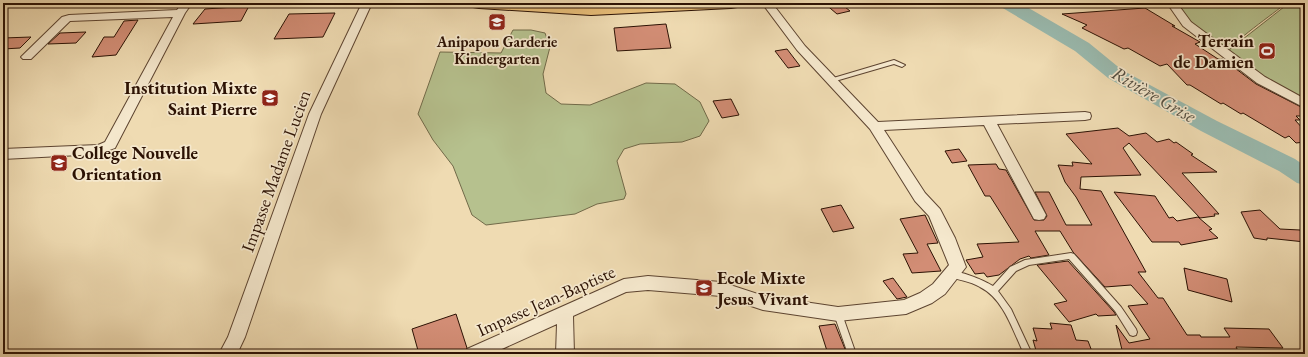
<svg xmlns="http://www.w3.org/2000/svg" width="1308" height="357" viewBox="0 0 1308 357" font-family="'EB Garamond',serif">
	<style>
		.green { fill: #b6c18e; stroke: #716a49 }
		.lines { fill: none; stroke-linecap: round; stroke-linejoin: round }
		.river { fill: #9abbb0; fill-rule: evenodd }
		.building { fill: #d28d75; stroke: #2c1204 }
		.service-casing { stroke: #5d4430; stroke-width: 2 }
		.minor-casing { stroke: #5d4430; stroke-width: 2 }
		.primary-casing { stroke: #2c1204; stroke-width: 2 }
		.service { fill: #f5e8cd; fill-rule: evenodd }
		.minor { fill: #f5e8cd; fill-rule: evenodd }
		.primary { fill: #e8be79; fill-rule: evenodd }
		.labels { text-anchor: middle; stroke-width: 3.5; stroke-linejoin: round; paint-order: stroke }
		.far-poi-label { font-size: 15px; font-weight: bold; fill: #2c1204; stroke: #f5e8cd }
		.poi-label { font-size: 18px; font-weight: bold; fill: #2c1204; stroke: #f5e8cd; text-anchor: end }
		.street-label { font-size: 18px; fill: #2c1204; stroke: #f5e8cd }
		.water-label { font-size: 19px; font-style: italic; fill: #524d40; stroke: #f5e8cd }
	</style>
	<rect width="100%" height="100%" fill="#efdbb2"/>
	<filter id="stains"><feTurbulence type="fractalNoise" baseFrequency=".005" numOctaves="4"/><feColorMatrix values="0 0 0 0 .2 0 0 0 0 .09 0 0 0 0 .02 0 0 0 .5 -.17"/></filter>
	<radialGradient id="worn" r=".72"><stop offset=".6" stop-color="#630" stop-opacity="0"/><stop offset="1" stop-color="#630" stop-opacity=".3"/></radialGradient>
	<g class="green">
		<path d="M1174 3H1286C1275 13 1230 43 1228 53L1199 30Z"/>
		<path d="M1289 3H1305V100L1265 80 1229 52V50Z"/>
		<path d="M513 30H531L545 33 550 47 543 74 546 93 561 104 590 105 646 83 675 84 700 102 709 121 700 136 682 142 640 144 624 149 617 161 626 194 624 199 597 204 575 214 486 225 472 215 453 166 433 140 418 114 440 52 501 53Z"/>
	</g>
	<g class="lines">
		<path class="river" d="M998 3H1020L1089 43 1122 70 1217 121 1295 159 1305 166V185L1297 183 1279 171 1201 131 1108 78 1075 51 1001 7Z"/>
	</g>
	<g class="building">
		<path d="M824 3H840L850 11 837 14Z"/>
		<path d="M249 6 241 21 193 24 205 9Z"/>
		<path d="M1145 8 1175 26H1172L1200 42 1195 44 1218 59H1223L1256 84 1305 109V116H1296L1300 120H1295L1305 131V142L1296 143 1289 136 1285 138 1243 113 1241 114 1223 103 1221 104 1190 85H1187L1167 64 1160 66 1128 48 1124 49 1082 28 1087 25 1062 14Z"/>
		<path d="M335 13 323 37 274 39 289 14Z"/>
		<path d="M138 20 116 55 92 57 104 37H114L124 21Z"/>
		<path d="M666 24 671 48 617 51 614 28Z"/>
		<path d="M86 32 76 43 48 44 60 33Z"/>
		<path d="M31 37 20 48 3 49V38Z"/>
		<path d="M787 49 800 66 788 68 775 51Z"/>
		<path d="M731 99 739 115 722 118 713 101Z"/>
		<path d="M1118 128 1129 136 1146 133 1157 142 1169 139 1174 143 1176 142 1193 154 1191 155 1217 172 1182 173 1219 214H1214L1215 216 1200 218 1129 143 1123 148 1141 175 1081 177 1080 189 1101 191 1146 272H1138L1158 298H1163L1187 335H1200L1201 337H1230L1224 328 1269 329 1283 348 1236 347 1240 354 1173 353V354H1123L1116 325 1129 343 1150 339 1128 306 1148 304 1131 285 1105 287 1073 252 1060 231H1035L1049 255 1031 258 1029 256 1020 259 999 275 987 277 984 273 975 274 966 260 983 257 977 244 1019 242 990 196H985L968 165 996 164 999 169 1006 170 1034 220H1044L1047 216 1035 192H1049L1066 225H1092L1076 197 1065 182 1058 165 1073 166 1072 162 1092 164 1066 134Z"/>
		<path d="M959 149 967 161 952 163 945 151Z"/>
		<path d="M1114 192 1155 196 1169 218 1173 217 1177 221 1198 217 1212 229 1209 230 1218 238 1181 245 1179 242H1152Z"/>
		<path d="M841 205 854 228 833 232 821 209Z"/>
		<path d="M1260 210 1280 229 1300 230 1305 237V242L1267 238V240L1254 238 1241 212Z"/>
		<path d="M925 215 938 243 927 244 941 271 912 273 903 254 918 253 900 219Z"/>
		<path d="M1068 261 1114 312 1116 315 1098 316 1096 314 1069 322 1054 304 1067 301 1037 265Z"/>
		<path d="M1184 268 1227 279 1232 302 1188 290Z"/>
		<path d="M893 278 907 297 897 299 883 281Z"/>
		<path d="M456 314 467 348 463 354H419L412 329Z"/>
		<path d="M1050 323 1071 325 1076 340 1088 341 1093 354H1037L1033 340 1037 341 1033 328 1052 329Z"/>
		<path d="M835 324 845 349 846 354H828L819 326Z"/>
	</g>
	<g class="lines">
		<defs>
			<g id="service">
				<path d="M894 60 905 65 902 67 894 64 832 82 829 80 830 79Z"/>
				<path d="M1071 253 1074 254 1121 307 1136 329 1137 332 1136 335 1133 336 1130 335 1115 311 1069 259 1029 265 1016 271 998 291 1011 309 1032 354H1024C1013 331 1004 299 980 287 970 281 958 280 947 276L946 274 947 272C958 269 983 280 993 286L1010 267 1025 260Z"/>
				<path d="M838 310 841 312 842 314 856 354H848L834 314 835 312Z"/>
			</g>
			<g id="minor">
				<path d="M182 3H192L185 13 115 148 99 154 3 159V149L98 145 105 142 173 17 70 21 31 59H23L21 57 23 55 62 17 69 15 177 10Z"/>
				<path d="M362 3H372L321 114 245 337 237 354H219L228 337 309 114Z"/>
				<path d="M762 3H772L805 46 878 122 1085 112 1090 113 1091 116 1090 119 1085 120 997 124 1046 215 1044 219 1039 220 1034 219 984 125 884 130 925 193 940 209 955 238 966 267 945 294 932 303 906 314 838 321 763 310 721 296 648 290 626 292 573 316 574 354H556L557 324 491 354H464L467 349 624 279 648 276 721 282 764 296 838 307 904 300 920 293 933 284 949 265 929 216 915 201 870 129 797 50Z"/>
				<path d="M1167 3H1177L1191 22 1265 77 1305 99V108L1257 83 1183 26Z"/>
			</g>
			<path id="primary" d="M471 3H559L591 5 631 3H739L737 7 731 8 591 15 479 8 473 7Z"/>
		</defs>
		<use href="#service" class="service-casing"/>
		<use href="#minor" class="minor-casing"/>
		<use href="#primary" class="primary-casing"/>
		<use href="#service" class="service"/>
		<use href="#minor" class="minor"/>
		<use href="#primary" class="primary"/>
	</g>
	<defs>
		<symbol id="school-square" viewBox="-11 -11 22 22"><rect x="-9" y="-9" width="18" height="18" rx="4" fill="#8f2418" stroke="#f5e8cd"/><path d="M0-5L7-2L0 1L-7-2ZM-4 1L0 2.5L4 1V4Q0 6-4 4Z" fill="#fff"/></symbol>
		<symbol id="stadium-square" viewBox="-11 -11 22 22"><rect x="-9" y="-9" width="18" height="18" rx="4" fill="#8f2418" stroke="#f5e8cd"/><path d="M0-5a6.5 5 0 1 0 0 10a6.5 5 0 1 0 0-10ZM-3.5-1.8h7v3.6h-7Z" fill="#fff"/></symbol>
	</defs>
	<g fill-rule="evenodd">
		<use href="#school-square" x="487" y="12" width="20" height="20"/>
		<use href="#stadium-square" x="1257" y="41" width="20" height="20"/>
		<use href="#school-square" x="260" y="88" width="20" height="20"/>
		<use href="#school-square" x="49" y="153" width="20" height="20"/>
		<use href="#school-square" x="694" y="278" width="20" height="20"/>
	</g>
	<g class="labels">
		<g class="far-poi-label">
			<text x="497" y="47">Anipapou Garderie<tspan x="497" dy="17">Kindergarten</tspan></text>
		</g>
		<g class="poi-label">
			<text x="1254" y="47">Terrain<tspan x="1254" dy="21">de Damien</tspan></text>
			<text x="257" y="94">Institution Mixte<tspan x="257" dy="21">Saint Pierre</tspan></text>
			<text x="72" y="159" text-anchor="start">College Nouvelle<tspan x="72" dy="21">Orientation</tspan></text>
			<text x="717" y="284" text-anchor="start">Ecole Mixte<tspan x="717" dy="21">Jesus Vivant</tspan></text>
		</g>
		<g class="street-label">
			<text transform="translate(276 171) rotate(-70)" y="6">Impasse Madame Lucien</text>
			<text transform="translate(546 301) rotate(-24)" y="6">Impasse Jean-Baptiste</text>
		</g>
		<g class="water-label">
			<text transform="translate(1154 94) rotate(30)" y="7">Rivière Grise</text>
		</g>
	</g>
	<rect width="1308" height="357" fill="none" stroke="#efdbb2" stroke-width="16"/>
	<rect x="4" y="4" width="1300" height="349" fill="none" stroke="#2c1204" stroke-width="2"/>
	<rect x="8" y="8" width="1292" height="341" fill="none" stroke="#2c1204"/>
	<rect width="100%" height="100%" filter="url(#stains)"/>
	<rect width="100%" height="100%" fill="url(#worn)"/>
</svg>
